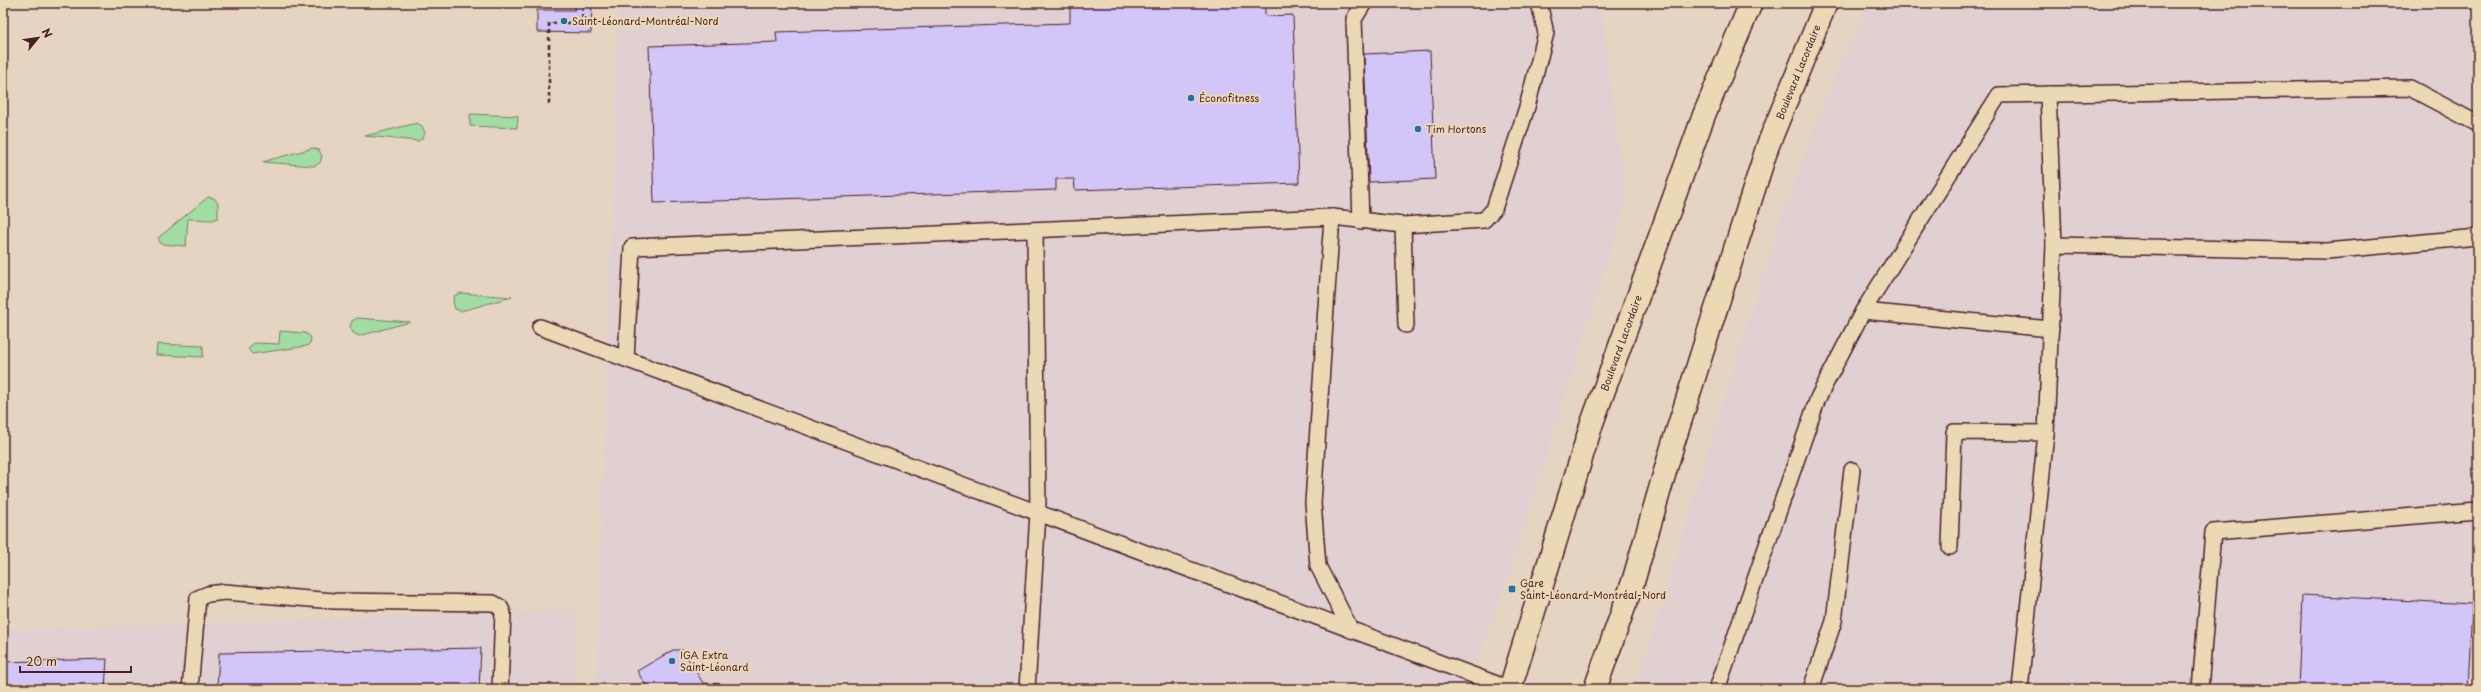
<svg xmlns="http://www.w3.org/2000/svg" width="2481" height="692" viewBox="0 0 2481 692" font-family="'Playpen Sans',sans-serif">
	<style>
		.built { fill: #e0d0d2 }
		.green { fill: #a1dca2; stroke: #767e66 }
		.building { fill: #d2c5f7; stroke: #4a1f2b }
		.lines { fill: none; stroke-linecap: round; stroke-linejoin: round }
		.service-casing { stroke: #4a1f2b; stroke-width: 18 }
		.secondary-casing { stroke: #4a1f2b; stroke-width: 25 }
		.path { stroke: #4a1f2b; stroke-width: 2.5; stroke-dasharray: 4 3; stroke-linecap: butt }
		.service { stroke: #ebd8b5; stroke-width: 15 }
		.secondary { stroke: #ebd8b5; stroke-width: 22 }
		.poi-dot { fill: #1f6fb2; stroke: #ebd8b5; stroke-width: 1.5 }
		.labels { text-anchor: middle; stroke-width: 4; stroke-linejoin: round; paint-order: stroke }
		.poi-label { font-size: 10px; fill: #4a1f2b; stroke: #ebd8b5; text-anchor: start }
		.street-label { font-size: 10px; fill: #4a1f2b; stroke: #ebd8b5 }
	</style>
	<rect width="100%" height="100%" fill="#e6d4c2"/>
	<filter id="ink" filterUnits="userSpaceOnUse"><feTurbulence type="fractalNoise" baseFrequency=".025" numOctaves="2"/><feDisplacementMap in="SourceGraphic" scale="8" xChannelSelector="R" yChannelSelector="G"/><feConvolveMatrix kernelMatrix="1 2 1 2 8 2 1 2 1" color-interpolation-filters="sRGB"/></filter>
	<g filter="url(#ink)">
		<g class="built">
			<path d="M619 3H1601L1626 204 1513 563 1468 689H596Z"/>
			<path d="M1868 3H2478V689H1636L1735 361 1781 218 1829 89Z"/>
			<path d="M578 610 574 689H3V630Z"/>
		</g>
		<g class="green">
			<path d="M470 114 518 116 517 128 470 126Z"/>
			<path d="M417 123 422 126 425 133 423 138 418 141 365 136Z"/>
			<path d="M313 148 319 150 322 156 320 163 314 166 262 162Z"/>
			<path d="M208 197 214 198 218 203V218L213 220 188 219 186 246 161 244 158 238Z"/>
			<path d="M460 293 512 297 461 311 455 309 453 301 454 296Z"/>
			<path d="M357 318 410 322 359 336 353 333 350 327 352 321Z"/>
			<path d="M280 331 305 333 310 336 311 342 307 346 252 354 248 349 254 343 279 344Z"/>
			<path d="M157 344 203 346V357L156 355Z"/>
		</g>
		<g class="building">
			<path d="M575 3H592L591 33 537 32V10H575Z"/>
			<path d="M1070 3H1265V16L1293 15 1299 183 1075 190 1074 179H1056V190L654 203 649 46 777 42 776 32 1070 23Z"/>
			<path d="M1430 51 1435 179 1369 182 1364 54Z"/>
			<path d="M2302 595 2472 604 2468 689H2298Z"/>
			<path d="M481 648 479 689H217L219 653Z"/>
			<path d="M673 650H683L703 683 795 689H648L637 671Z"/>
			<path d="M107 659 105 689H3V662Z"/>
		</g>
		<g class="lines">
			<defs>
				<g id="service">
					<path d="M2048 94 2054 245"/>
					<path d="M1332 217 1313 503 1318 566 1351 630"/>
					<path d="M1361 221 1354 19 1364 3"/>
					<path d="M1403 225 1406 325"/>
					<path d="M1863 311 2051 329"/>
					<path d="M540 327 1510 689"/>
					<path d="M626 359 632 247 1332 217 1403 225 1484 220 1494 209 1527 107 1546 33 1539 3"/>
					<path d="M2046 433 2054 245 2327 251 2478 237"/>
					<path d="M1950 547 1954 432 2046 433 2020 689"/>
					<path d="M190 689 198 598 208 594 225 592 334 601 493 603 500 607 503 613 500 689"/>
					<path d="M1027 689 1038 513 1035 230"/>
					<path d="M1717 689 1818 398 1863 311 1999 95 2410 88 2478 124"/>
					<path d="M1811 689 1834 621 1852 470"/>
					<path d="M2200 689 2213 532 2478 511"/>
				</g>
				<g id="secondary">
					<path d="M1510 689 1592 423 1704 115 1751 3"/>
					<path d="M1595 689 1633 582 1673 444 1768 145 1826 3"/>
				</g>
			</defs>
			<use href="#service" class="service-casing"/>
			<use href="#secondary" class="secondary-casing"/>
			<path class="path" d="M549 104V23H582L583 3"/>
			<use href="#service" class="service"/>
			<use href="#secondary" class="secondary"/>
		</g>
	</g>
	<g class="poi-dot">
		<circle cx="564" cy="21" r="4"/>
		<circle cx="1191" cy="98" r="4"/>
		<circle cx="1418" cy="129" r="4"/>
		<rect x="1508" y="585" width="8" height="8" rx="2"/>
		<circle cx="672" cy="661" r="4"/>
	</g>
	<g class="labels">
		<g class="poi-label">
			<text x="572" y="25">Saint-Léonard–Montréal-Nord</text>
			<text x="1199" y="102">Éconofitness</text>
			<text x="1426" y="133">Tim Hortons</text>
			<text x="1520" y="587">Gare<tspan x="1520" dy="12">Saint-Léonard-Montréal-Nord</tspan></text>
			<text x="680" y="659">IGA Extra<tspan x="680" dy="12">Saint-Léonard</tspan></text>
		</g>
		<g class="street-label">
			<text transform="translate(1798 72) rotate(-68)" y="4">Boulevard Lacordaire</text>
			<text transform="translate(1621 343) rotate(-70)" y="4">Boulevard Lacordaire</text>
		</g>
	</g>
	<rect width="2481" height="692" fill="none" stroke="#ebd8b5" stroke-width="16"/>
	<rect x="8" y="8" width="2465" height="676" fill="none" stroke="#4a1f2b" stroke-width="1.5" filter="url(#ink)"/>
	<g transform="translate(38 38) rotate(61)" stroke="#ebd8b5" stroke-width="3" paint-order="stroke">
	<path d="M0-3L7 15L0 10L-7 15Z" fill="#4a1f2b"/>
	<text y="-6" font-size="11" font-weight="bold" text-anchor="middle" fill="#4a1f2b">N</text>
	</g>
	<path d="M20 666v6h111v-6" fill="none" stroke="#4a1f2b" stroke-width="2"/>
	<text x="26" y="666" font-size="12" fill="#4a1f2b" stroke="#ebd8b5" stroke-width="3" paint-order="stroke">20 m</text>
</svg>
